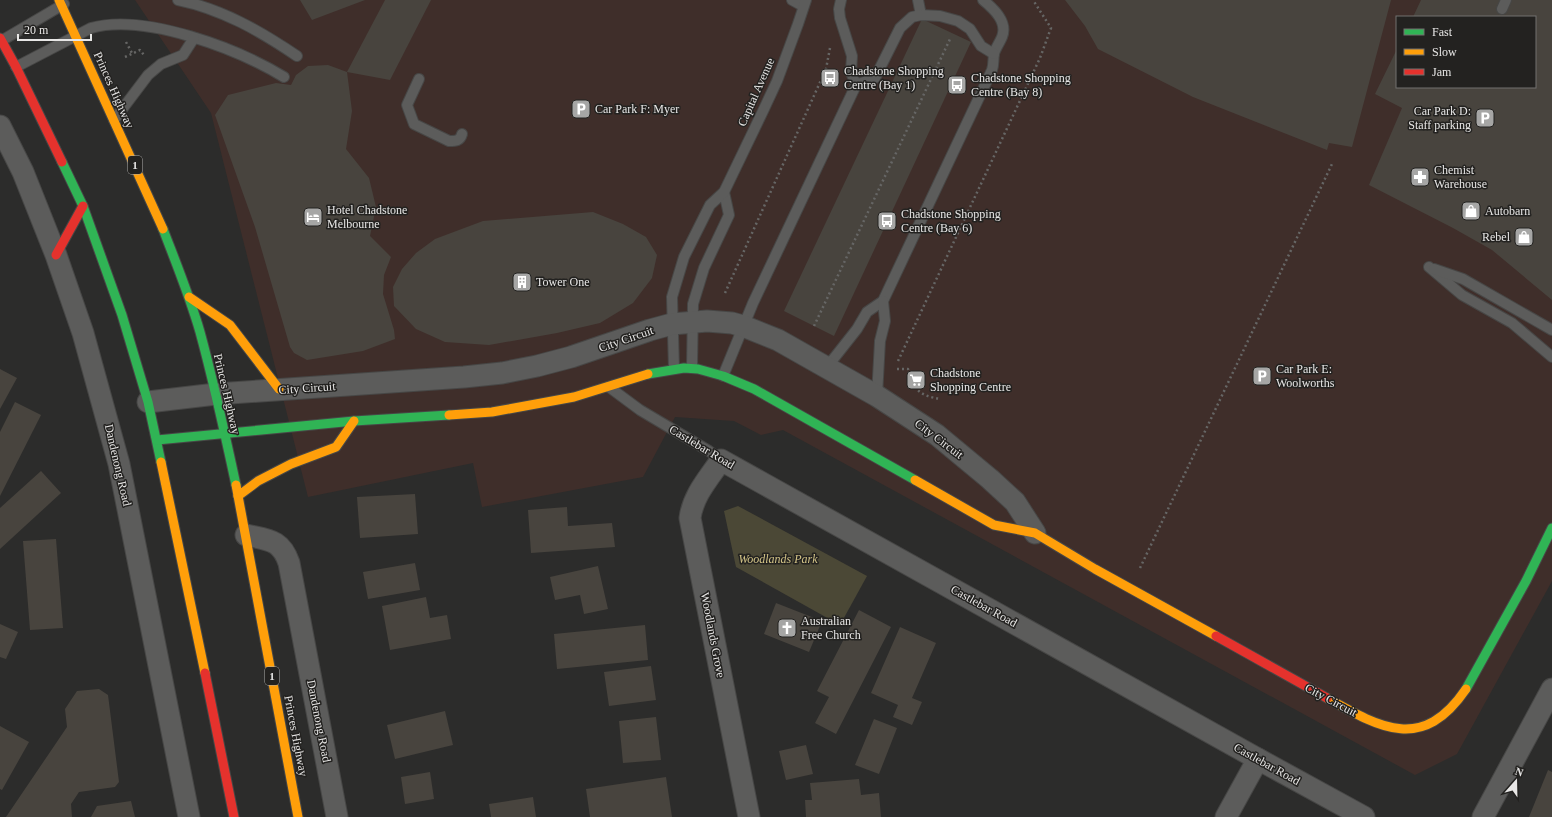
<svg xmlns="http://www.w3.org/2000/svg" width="1552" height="817" viewBox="0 0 1552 817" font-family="'Times New Roman',serif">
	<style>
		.commercial { fill: #3f2e2a; fill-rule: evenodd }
		.green { fill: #4b4836 }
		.building { fill: #48443e }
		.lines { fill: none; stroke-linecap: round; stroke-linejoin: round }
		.lane-casing { stroke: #474746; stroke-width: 12 }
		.street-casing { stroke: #474746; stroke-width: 23 }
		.fast-casing { stroke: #474746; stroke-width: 11 }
		.slow-casing { stroke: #474746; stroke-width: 11 }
		.jam-casing { stroke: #474746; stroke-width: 11 }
		.path { stroke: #666665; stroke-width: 2.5; stroke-dasharray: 2 3; stroke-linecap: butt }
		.lane { stroke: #5c5c5b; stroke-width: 10 }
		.street { stroke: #5c5c5b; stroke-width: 21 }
		.fast { stroke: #30b455; stroke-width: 9 }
		.slow { stroke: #ff9f0a; stroke-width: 9 }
		.jam { stroke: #e5322d; stroke-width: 9 }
		.labels { text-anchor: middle; stroke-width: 3; stroke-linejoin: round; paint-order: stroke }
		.shield { fill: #232220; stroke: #adacab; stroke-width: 1 }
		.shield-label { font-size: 11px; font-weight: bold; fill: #e8e7e6 }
		.poi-label { font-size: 12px; fill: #e8e7e6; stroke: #232220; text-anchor: start }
		.street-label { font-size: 12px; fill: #e8e7e6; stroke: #232220 }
		.park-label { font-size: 12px; font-style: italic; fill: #d4c588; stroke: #232220 }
	</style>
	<rect width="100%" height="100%" fill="#2c2c2b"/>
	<path class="commercial" d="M135 0H1552V581L1457 754 1415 775 783 430 761 435 734 421 675 417 643 477 482 507 473 463 308 497 211 113ZM1397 17H1535V87H1397Z"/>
	<path class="green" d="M738 506 867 576 840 625 736 567 724 511Z"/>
	<g class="building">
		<path d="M300 0H365L312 20Z"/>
		<path d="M385 0H431L390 80 347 72Z"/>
		<path d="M1065 0H1391L1352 147 1329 143 1327 150 1193 97 1098 49 1085 26Z"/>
		<path d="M1421 0H1552V300L1492 250 1453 228 1369 185 1402 108 1375 94 1397 49V87H1535V17H1413Z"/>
		<path d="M922 19 971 42 834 336 784 311Z"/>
		<path d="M328 65 347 72 352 111 346 149 369 178 376 207 370 236 391 257 384 275 383 294 394 330 395 339 363 351 307 360 294 353 290 347 255 227 215 115 228 95 276 83 291 85 296 75 308 66Z"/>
		<path d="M593 212 623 224 646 237 657 255 652 278 633 303 600 323 557 333 489 345 445 342 416 329 394 306 393 287 402 269 416 253 435 239 483 221Z"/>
		<path d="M0 369 17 378 0 409Z"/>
		<path d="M15 402 41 415 0 496V432Z"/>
		<path d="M41 471 61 493 0 549V508Z"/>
		<path d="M415 494 418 534 360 538 357 497Z"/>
		<path d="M567 507 568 526 612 523 615 547 531 553 528 510Z"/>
		<path d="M56 539 63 628 30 630 23 541Z"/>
		<path d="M415 563 420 590 368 599 363 572Z"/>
		<path d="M598 566 608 609 584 614 580 595 555 600 550 577Z"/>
		<path d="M426 597 430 618 447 615 451 639 390 650 382 606Z"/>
		<path d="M776 603 822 621 809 652 764 634Z"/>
		<path d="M859 610 891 627 836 734 815 723 829 697 817 691Z"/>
		<path d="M0 624 18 632 6 659 0 657Z"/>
		<path d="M645 625 648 660 557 669 554 634Z"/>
		<path d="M900 627 936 643 912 698 922 702 912 725 893 717 898 705 871 693Z"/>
		<path d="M651 666 656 700 609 706 604 672Z"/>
		<path d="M99 689 108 695 119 782 115 787 79 792 71 804 72 817H6L67 727 65 709 77 691Z"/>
		<path d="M445 711 453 745 395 759 387 725Z"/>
		<path d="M656 717 661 760 623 763 619 721Z"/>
		<path d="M874 719 897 728 879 774 855 765Z"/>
		<path d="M0 726 29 742 2 790 0 789Z"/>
		<path d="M806 745 813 774 786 780 779 751Z"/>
		<path d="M1548 770 1552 772V817H1529Z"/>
		<path d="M430 772 434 799 405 804 401 777Z"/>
		<path d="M666 777 672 817H590L586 789Z"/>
		<path d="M859 779 861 795 879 793 881 817H806L805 800H812L810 783Z"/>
		<path d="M533 797 536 817H491L489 804Z"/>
		<path d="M131 801 135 817H91L97 806Z"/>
	</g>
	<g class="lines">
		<defs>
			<g id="lane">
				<path d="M178 0C222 9 260 31 297 56"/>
				<path d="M792 0 803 6"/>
				<path d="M841 0 839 9 840 18 852 56 851 72 856 85"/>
				<path d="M918 0 921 15"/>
				<path d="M1502 9 1506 0"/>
				<path d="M1 41 64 4"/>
				<path d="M16 67 91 28C145 13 238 49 284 77"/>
				<path d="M419 79 407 105 414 124 449 141C456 141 460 141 462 134"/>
				<path d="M114 120 148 75 161 64 183 55 194 38"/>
				<path d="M1429 267 1462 295 1512 323 1552 357"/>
				<path d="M1434 269 1463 279 1552 330"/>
				<path d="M827 367 857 329 867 312 883 301 992 70C994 64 993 60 994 54 995 49 1000 42 1002 37 1008 22 994 9 983 0"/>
				<path d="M692 368 693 304 704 268 729 215 724 192"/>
				<path d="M674 369 672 297 684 257 710 205 724 192 763 111 777 81 798 24 806 0"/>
				<path d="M723 376 753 303 856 85 875 78 900 28 912 17 921 15 940 16 958 21 970 29 981 46 994 54"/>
				<path d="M609 387 640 410 709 451 721 460"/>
				<path d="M877 396 880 341 885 321 883 301"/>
			</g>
			<g id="street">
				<path d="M0 126 23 172 56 255 83 333 119 464 189 817"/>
				<path d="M148 402 216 394 464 377 502 373 537 366 571 357 650 330 672 324 707 321 732 323 743 326 778 340 877 396 937 435 990 479 1015 502 1035 533"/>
				<path d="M246 535C268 540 281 539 289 563L337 817"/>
				<path d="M749 817 690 518C693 495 709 478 721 460L1258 759 1364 817"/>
				<path d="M1226 817 1258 759"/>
				<path d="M1483 817 1552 689"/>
			</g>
			<g id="fast">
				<path d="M62 162 83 206 122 315 148 402 161 462"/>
				<path d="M163 229C176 263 190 297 200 332 214 383 225 434 236 485"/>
				<path d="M648 374 684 368 698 369 723 376 754 389 915 480"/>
				<path d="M157 440 354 421 449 415"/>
				<path d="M1466 689 1526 581 1552 528"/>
			</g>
			<g id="slow">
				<path d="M59 0 163 229"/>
				<path d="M189 297 230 325 279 389"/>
				<path d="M449 415 492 412 574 397 648 374"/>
				<path d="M161 462 205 673"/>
				<path d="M915 480 994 525 1035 533 1095 569 1216 636"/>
				<path d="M236 485 298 817"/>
				<path d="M238 496 258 481 291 464 336 447 354 421"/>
				<path d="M1327 698C1382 729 1423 752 1466 689"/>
			</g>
			<g id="jam">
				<path d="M0 38 16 67 62 162"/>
				<path d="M56 255 83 206"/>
				<path d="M1216 636 1327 698"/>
				<path d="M205 673 234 817"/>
			</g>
		</defs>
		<use href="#lane" class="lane-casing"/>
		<use href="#street" class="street-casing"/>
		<use href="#fast" class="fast-casing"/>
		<use href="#slow" class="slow-casing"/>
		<use href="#jam" class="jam-casing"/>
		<g class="path">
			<path d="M126 42 132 53"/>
			<path d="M125 57 140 50 144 55"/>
			<path d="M725 293 826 69 830 48"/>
			<path d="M814 326 951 37"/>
			<path d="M898 361 1040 58 1051 28 1033 0"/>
			<path d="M897 369H908C913 390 920 396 941 399"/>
			<path d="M1140 568 1332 164"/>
		</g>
		<use href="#lane" class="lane"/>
		<use href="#street" class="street"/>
		<use href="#fast" class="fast"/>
		<use href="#slow" class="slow"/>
		<use href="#jam" class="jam"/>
	</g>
	<defs>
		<symbol id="bus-square" viewBox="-11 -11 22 22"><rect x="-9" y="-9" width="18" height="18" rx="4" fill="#a6a6a5" stroke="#232220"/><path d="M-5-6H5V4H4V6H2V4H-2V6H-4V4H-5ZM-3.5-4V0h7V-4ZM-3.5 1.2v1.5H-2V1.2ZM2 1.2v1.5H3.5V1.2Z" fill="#fff"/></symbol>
		<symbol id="parking-square" viewBox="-11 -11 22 22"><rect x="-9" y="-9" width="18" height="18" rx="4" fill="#a6a6a5" stroke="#232220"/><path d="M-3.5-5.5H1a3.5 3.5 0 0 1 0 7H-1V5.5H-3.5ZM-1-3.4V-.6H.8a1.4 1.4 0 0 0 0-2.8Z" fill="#fff"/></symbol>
		<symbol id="pharmacy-square" viewBox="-11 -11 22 22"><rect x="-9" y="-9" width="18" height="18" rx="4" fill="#a6a6a5" stroke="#232220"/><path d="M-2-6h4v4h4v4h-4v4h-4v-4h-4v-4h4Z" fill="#fff"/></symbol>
		<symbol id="shop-square" viewBox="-11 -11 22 22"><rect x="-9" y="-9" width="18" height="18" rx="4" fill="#a6a6a5" stroke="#232220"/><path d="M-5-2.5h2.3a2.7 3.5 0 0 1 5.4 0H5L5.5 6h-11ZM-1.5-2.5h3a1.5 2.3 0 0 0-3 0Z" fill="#fff"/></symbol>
		<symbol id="hotel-square" viewBox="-11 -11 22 22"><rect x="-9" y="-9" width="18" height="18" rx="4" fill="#a6a6a5" stroke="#232220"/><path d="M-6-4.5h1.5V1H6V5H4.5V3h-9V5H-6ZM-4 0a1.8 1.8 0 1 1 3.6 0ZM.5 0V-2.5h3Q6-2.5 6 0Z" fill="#fff"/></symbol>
		<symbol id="building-square" viewBox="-11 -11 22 22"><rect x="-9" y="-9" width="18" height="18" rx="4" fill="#a6a6a5" stroke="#232220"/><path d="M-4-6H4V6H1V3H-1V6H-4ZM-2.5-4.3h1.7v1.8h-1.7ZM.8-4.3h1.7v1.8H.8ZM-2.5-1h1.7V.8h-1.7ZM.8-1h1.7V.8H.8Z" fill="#fff"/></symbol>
		<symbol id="supermarket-square" viewBox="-11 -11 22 22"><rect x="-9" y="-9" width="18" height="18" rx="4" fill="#a6a6a5" stroke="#232220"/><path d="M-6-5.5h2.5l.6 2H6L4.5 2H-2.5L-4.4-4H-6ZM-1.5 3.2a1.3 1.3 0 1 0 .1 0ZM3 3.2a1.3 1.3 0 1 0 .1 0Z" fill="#fff"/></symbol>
		<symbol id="church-square" viewBox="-11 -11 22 22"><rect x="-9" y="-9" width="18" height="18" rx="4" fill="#a6a6a5" stroke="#232220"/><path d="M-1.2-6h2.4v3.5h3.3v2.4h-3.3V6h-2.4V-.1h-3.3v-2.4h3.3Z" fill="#fff"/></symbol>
	</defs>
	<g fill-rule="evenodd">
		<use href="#bus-square" x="819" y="67" width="22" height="22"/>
		<use href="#bus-square" x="946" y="74" width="22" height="22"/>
		<use href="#parking-square" x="570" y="98" width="22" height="22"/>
		<use href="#parking-square" x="1474" y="107" width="22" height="22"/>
		<use href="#pharmacy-square" x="1409" y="166" width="22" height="22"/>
		<use href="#shop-square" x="1460" y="200" width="22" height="22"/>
		<use href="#hotel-square" x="302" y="206" width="22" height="22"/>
		<use href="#bus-square" x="876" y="210" width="22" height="22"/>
		<use href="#shop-square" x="1513" y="226" width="22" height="22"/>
		<use href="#building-square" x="511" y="271" width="22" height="22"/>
		<use href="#parking-square" x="1251" y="365" width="22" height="22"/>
		<use href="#supermarket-square" x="905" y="369" width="22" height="22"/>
		<use href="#church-square" x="776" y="617" width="22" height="22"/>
	</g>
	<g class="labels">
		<g class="shield">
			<rect x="128" y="156" width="14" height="18" rx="3"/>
			<rect x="265" y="667" width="14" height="18" rx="3"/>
		</g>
		<g class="shield-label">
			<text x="135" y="169">1</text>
			<text x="272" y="680">1</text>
		</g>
		<g class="poi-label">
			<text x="844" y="75">Chadstone Shopping<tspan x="844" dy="14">Centre (Bay 1)</tspan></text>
			<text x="971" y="82">Chadstone Shopping<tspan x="971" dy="14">Centre (Bay 8)</tspan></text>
			<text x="595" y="113">Car Park F: Myer</text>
			<text x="1471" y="115" text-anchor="end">Car Park D:<tspan x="1471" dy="14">Staff parking</tspan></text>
			<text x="1434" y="174">Chemist<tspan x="1434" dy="14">Warehouse</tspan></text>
			<text x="327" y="214">Hotel Chadstone<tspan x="327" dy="14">Melbourne</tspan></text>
			<text x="1485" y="215">Autobarn</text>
			<text x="901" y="218">Chadstone Shopping<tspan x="901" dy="14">Centre (Bay 6)</tspan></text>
			<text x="1510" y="241" text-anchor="end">Rebel</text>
			<text x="536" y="286">Tower One</text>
			<text x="1276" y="373">Car Park E:<tspan x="1276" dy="14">Woolworths</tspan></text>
			<text x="930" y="377">Chadstone<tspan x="930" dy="14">Shopping Centre</tspan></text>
			<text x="801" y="625">Australian<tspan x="801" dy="14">Free Church</tspan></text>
		</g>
		<g class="street-label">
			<text transform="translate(114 90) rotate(66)" y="4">Princes Highway</text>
			<text transform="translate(756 92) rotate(-66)" y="4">Capital Avenue</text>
			<text transform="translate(626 339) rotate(-19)" y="4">City Circuit</text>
			<text transform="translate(307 388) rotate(-4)" y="4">City Circuit</text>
			<text transform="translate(227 394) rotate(77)" y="4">Princes Highway</text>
			<text transform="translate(939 439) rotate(37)" y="4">City Circuit</text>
			<text transform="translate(702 447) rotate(31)" y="4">Castlebar Road</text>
			<text transform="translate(118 465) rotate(77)" y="4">Dandenong Road</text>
			<text transform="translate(984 606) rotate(29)" y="4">Castlebar Road</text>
			<text transform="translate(713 635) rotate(79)" y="4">Woodlands Grove</text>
			<text transform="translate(1331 700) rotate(28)" y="4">City Circuit</text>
			<text transform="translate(319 721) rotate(79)" y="4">Dandenong Road</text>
			<text transform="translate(296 736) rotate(79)" y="4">Princes Highway</text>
			<text transform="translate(1267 764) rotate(29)" y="4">Castlebar Road</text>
		</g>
		<g class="park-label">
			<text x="778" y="563">Woodlands Park</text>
		</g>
	</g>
	<rect x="1396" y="16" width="140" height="72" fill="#232220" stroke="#72716f"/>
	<rect x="1404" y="29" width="20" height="6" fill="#30b455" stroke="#72716f"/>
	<text x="1432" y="36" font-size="12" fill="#e8e7e6">Fast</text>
	<rect x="1404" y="49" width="20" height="6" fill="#ff9f0a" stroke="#72716f"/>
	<text x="1432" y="56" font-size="12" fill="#e8e7e6">Slow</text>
	<rect x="1404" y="69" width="20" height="6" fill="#e5322d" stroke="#72716f"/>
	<text x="1432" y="76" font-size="12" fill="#e8e7e6">Jam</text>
	<g transform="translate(1516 781) rotate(20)" stroke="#232220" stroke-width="3" paint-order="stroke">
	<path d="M0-3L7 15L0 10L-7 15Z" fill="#e8e7e6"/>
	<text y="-6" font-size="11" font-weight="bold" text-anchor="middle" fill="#e8e7e6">N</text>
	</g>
	<path d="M18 34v6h73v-6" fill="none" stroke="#e8e7e6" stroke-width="2"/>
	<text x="24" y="34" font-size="12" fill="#e8e7e6" stroke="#232220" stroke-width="3" paint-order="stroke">20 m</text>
</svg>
